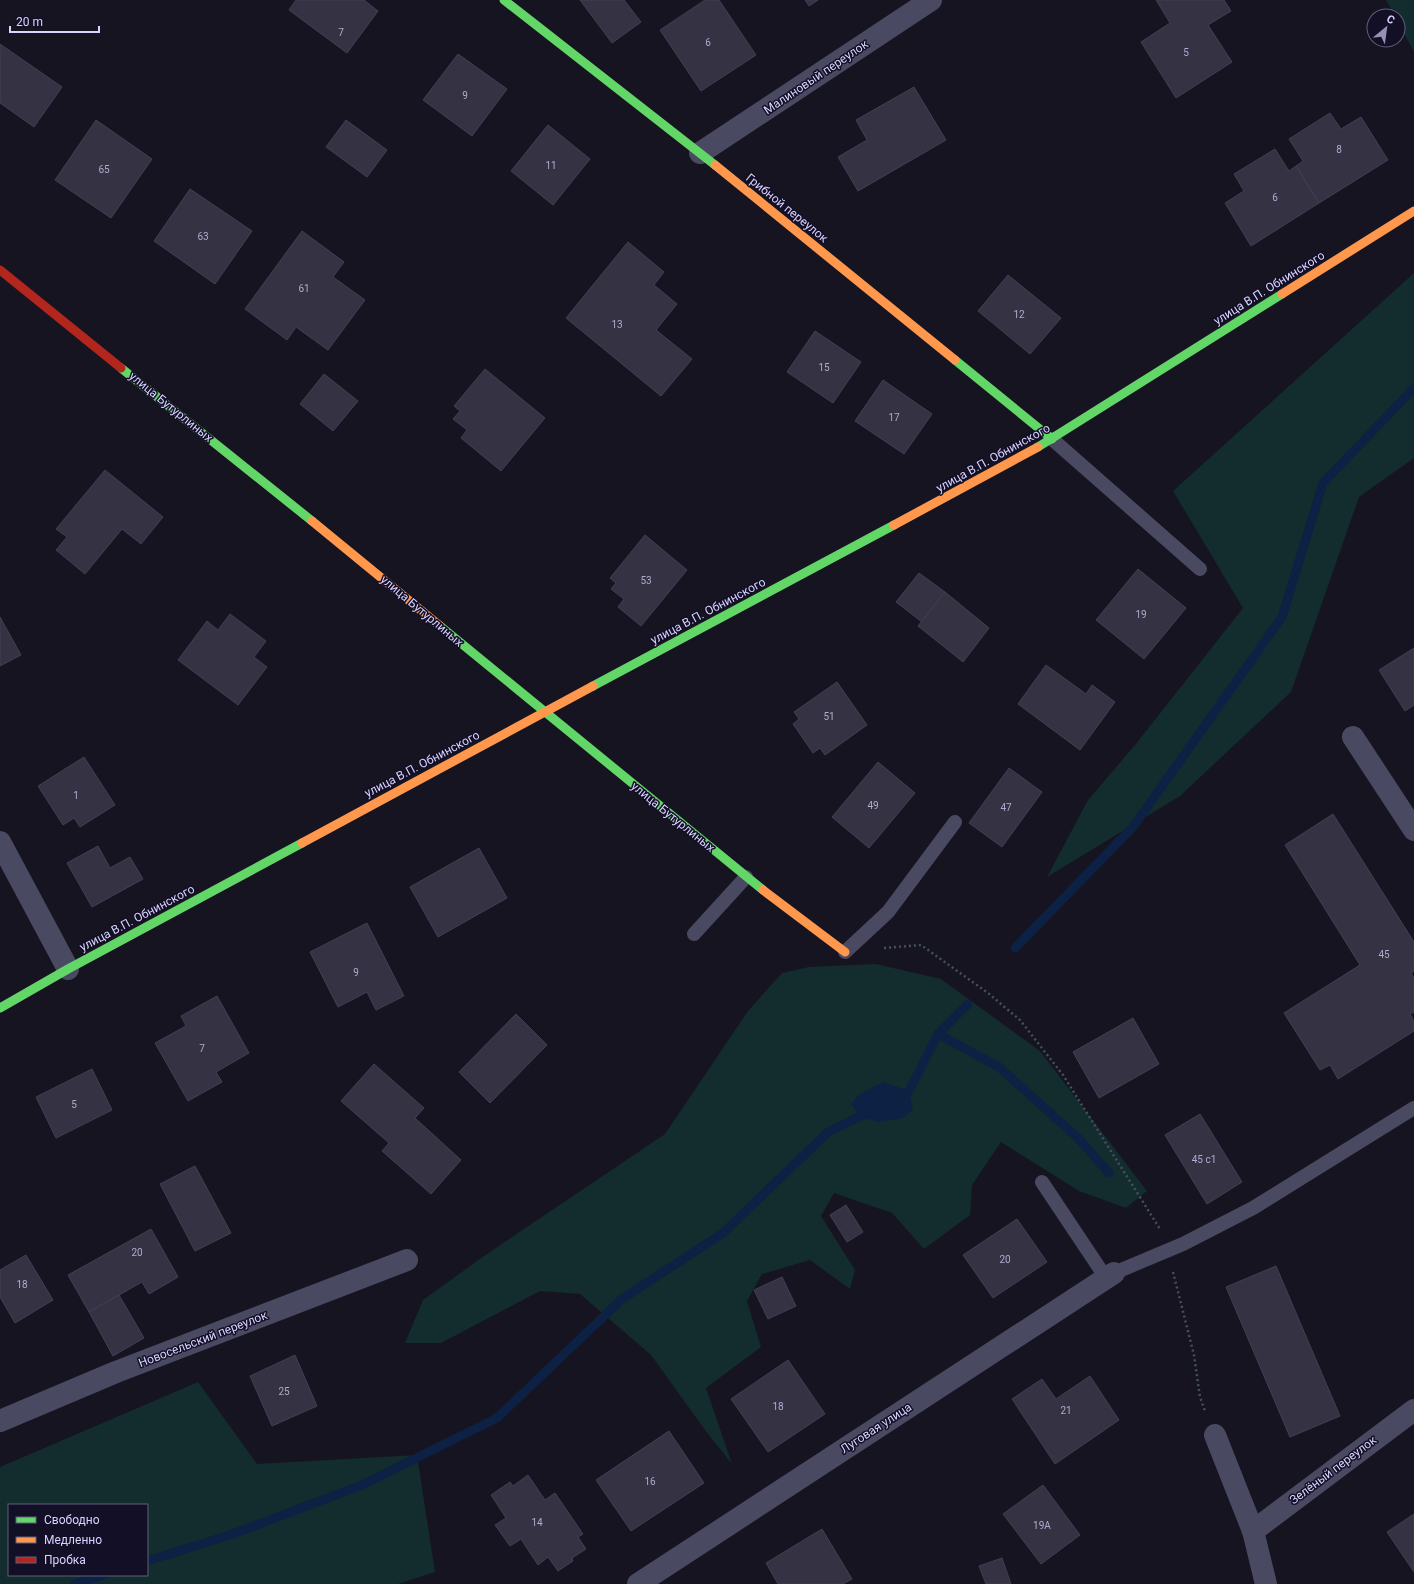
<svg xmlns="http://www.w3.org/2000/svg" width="1414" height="1584" viewBox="0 0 1414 1584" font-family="Roboto,sans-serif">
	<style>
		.green { fill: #132c2d; fill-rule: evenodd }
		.water { fill: #0d2144 }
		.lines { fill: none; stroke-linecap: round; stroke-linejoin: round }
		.stream { stroke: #0d2144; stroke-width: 9 }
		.building { fill: #343243; stroke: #433f54 }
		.path { stroke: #44505f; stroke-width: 2.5; stroke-dasharray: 2 3; stroke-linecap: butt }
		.lane { stroke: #4a4962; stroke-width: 14 }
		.street { stroke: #4a4962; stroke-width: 22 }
		.fast { stroke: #63d668; stroke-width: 9 }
		.slow { stroke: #ff974d; stroke-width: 9 }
		.jam { stroke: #b3261e; stroke-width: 9 }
		.labels { text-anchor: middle; stroke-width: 3; stroke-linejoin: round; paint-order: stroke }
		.number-label { font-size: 10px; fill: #b0acd0 }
		.street-label { font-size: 12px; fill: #d9d4ff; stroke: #130f26 }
	</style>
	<rect width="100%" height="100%" fill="#161421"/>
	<g class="green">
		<path d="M1386 0H1414V52L1398 22V16H1395Z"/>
		<path d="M1414 273V458L1359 497 1291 692 1180 796 1047 877 1088 800 1135 745 1243 608 1173 491Z"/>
		<path d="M876 964 941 979 1040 1051 1147 1191 1126 1208 1079 1191 1001 1142 972 1185 970 1215 924 1249 892 1213 834 1193 821 1216 855 1270 850 1289 810 1260 762 1274 747 1301 761 1347 706 1388 732 1464 705 1430 651 1355 580 1294 540 1291 441 1343H405L423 1300 484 1256 665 1134 748 1011 782 973 809 967Z"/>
		<path d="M198 1382 257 1464 417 1455 435 1572 398 1584H0V1467ZM9 1505H147V1575H9Z"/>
	</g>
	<path class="water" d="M883 1082 909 1091 913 1109 903 1118 877 1122 860 1116 851 1104 859 1095Z"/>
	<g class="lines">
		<g class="stream">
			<path d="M1015 948 1133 827 1282 617 1323 483 1414 388"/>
			<path d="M938 1034 999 1067 1078 1138 1109 1173"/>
			<path d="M898 1096 909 1091 938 1034 968 1004"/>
			<path d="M147 1561 230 1535 362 1485 497 1418 622 1299 723 1233 828 1132 871 1111"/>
			<path d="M75 1584 104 1575"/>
		</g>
	</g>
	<g class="building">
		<path d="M296 0H364L378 11 347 53 289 10Z"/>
		<path d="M580 0H624L641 22 612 43Z"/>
		<path d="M705 0H719L756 55 701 91 660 30Z"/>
		<path d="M805 0H818L809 6Z"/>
		<path d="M1156 0H1224L1231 11 1208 25 1232 62 1176 98 1141 42 1170 23Z"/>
		<path d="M0 44 62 87 34 127 0 103Z"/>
		<path d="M458 54 507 89 472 136 423 100Z"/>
		<path d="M914 87 946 140 858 191 838 157 867 140 856 120Z"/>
		<path d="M1330 113 1341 129 1361 117 1388 160 1319 203 1296 166 1303 161 1289 139Z"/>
		<path d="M96 120 152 159 111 218 55 180Z"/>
		<path d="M346 120 387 150 367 177 326 147Z"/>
		<path d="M548 125 590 159 553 205 511 171Z"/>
		<path d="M1275 149 1289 171 1296 166 1319 203 1251 246 1225 203 1244 191 1234 174Z"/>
		<path d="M190 189 252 231 215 284 154 241Z"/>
		<path d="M302 231 344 262 333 277 365 300 328 350 296 327 287 340 245 309Z"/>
		<path d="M628 242 664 272 654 285 677 304 656 330 692 359 661 396 566 318Z"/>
		<path d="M1008 275 1061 318 1030 354 978 311Z"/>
		<path d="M815 331 861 362 833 403 787 372Z"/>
		<path d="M485 369 545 418 501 471 461 438 467 430 453 419 460 411 454 406Z"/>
		<path d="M324 374 358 401 333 431 300 404Z"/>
		<path d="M883 380 932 414 904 454 855 421Z"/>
		<path d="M105 470 163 517 141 544 122 529 85 574 56 550 67 537 56 529Z"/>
		<path d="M645 535 687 570 641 626 618 607 624 599 611 589 616 583 610 578Z"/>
		<path d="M1138 569 1186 608 1144 659 1096 620Z"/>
		<path d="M919 573 945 592 922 622 896 602Z"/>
		<path d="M945 592 989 628 963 662 918 626Z"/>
		<path d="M230 614 266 641 254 657 267 667 238 705 178 660 207 621 218 630Z"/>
		<path d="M0 617 21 655 0 666Z"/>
		<path d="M1414 648V705L1405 711 1379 670Z"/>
		<path d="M1046 665 1086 694 1092 685 1115 702 1080 750 1018 704Z"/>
		<path d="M837 682 867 725 825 755 820 748 813 753 793 724 799 719 794 712Z"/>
		<path d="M84 757 115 805 80 827 74 818 63 825 38 786Z"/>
		<path d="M878 762 915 793 869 848 832 817Z"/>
		<path d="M1009 768 1042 792 1002 847 969 823Z"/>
		<path d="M1333 814 1414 942V971L1411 973 1414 978V1012L1410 1014 1414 1021V1031L1338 1079 1330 1065 1320 1070 1284 1013 1360 965 1285 845Z"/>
		<path d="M98 846 110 868 130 857 143 879 92 907 67 863Z"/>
		<path d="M479 848 507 898 438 937 410 887Z"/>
		<path d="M367 923 404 996 376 1010 367 992 338 1007 310 952Z"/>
		<path d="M217 996 249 1053 216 1072 222 1082 188 1101 155 1043 186 1026 181 1016Z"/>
		<path d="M516 1014 547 1045 490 1103 459 1072Z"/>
		<path d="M1133 1018 1159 1064 1099 1098 1073 1052Z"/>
		<path d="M374 1064 424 1108 415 1118 461 1160 431 1194 382 1151 389 1143 341 1101Z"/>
		<path d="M92 1069 112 1110 56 1138 36 1097Z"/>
		<path d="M1200 1114 1242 1182 1207 1204 1165 1135Z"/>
		<path d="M195 1166 231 1233 195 1251 160 1184Z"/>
		<path d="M846 1205 863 1232 847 1242 830 1215Z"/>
		<path d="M1017 1219 1047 1262 993 1298 963 1255Z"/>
		<path d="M151 1229 178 1277 149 1294 142 1282 89 1312 68 1275Z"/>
		<path d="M26 1255 53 1300 15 1323 0 1297V1270Z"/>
		<path d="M1276 1266 1340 1416 1290 1437 1226 1287Z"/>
		<path d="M782 1277 796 1306 768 1319 754 1290Z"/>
		<path d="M119 1295 144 1338 113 1356 89 1312Z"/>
		<path d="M295 1355 317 1406 272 1426 250 1376Z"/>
		<path d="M788 1360 825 1414 768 1452 731 1399Z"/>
		<path d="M1090 1376 1119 1420 1055 1464 1012 1399 1042 1379 1056 1399Z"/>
		<path d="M669 1431 704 1483 631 1531 596 1480Z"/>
		<path d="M528 1475 545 1500 555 1493 583 1534 578 1537 586 1549 572 1558 573 1561 558 1571 548 1557 538 1565 521 1539 510 1546 495 1525 506 1518 491 1495 510 1482 513 1486Z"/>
		<path d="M1043 1485 1080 1535 1041 1564 1003 1514Z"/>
		<path d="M1414 1514V1572L1387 1532Z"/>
		<path d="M822 1529 852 1579 843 1584H778L766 1563Z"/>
		<path d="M1002 1558 1011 1584H986L979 1566Z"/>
	</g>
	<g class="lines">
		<g class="path">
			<path d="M884 948 921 945 988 993 1020 1020 1063 1075 1160 1229"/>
			<path d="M1173 1272 1194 1355 1200 1397 1205 1411"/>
		</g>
		<g class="lane">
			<path d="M1052 439 1200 569"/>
			<path d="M694 934 746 877"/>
			<path d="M845 952 888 912 955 822"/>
			<path d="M1042 1182 1106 1278"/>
			<path d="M1114 1273 1183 1244 1253 1208 1414 1108"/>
		</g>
		<g class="street">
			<path d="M700 153 931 0"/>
			<path d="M1353 737 1414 830"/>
			<path d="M0 842 68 969"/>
			<path d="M0 1421 116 1372 407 1260"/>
			<path d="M1215 1435 1253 1531 1266 1584"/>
			<path d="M1253 1531 1414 1410"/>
			<path d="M638 1584 1114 1273"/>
		</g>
		<g class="fast">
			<path d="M504 0 715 165"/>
			<path d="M955 360 1052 439"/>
			<path d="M121 368 312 521"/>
			<path d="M1038 447 1282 294"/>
			<path d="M440 626 763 890"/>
			<path d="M593 686 894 525"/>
			<path d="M0 1008 68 969 302 843"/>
		</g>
		<g class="slow">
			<path d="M715 165 955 360"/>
			<path d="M1282 294 1414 211"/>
			<path d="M312 521 440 626"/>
			<path d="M894 525 1038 447"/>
			<path d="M302 843 593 686"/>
			<path d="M763 890 845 952"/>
		</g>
		<path class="jam" d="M0 270 121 368"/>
	</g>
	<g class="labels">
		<g class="number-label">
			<text x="341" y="36">7</text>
			<text x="708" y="46">6</text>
			<text x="1186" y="56">5</text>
			<text x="465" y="99">9</text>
			<text x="1339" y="153">8</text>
			<text x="551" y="169">11</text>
			<text x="104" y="173">65</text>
			<text x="1275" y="201">6</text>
			<text x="203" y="240">63</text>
			<text x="304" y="292">61</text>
			<text x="1019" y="318">12</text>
			<text x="617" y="328">13</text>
			<text x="824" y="371">15</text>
			<text x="894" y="421">17</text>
			<text x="646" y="584">53</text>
			<text x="1141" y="618">19</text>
			<text x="829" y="720">51</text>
			<text x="76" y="799">1</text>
			<text x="873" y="809">49</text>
			<text x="1006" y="811">47</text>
			<text x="1384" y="958">45</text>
			<text x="356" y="976">9</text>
			<text x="202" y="1052">7</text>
			<text x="74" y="1108">5</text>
			<text x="1204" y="1163">45 с1</text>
			<text x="137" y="1256">20</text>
			<text x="1005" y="1263">20</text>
			<text x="22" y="1288">18</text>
			<text x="284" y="1395">25</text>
			<text x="778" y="1410">18</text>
			<text x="1066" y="1414">21</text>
			<text x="650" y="1485">16</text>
			<text x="537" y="1526">14</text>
			<text x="1042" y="1529">19А</text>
		</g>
		<g class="street-label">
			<text transform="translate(816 77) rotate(-34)" y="4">Малиновый переулок</text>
			<text transform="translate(787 208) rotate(39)" y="4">Грибной переулок</text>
			<text transform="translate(1269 288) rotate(-32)" y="4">улица В.П. Обнинского</text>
			<text transform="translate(171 407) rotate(39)" y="4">улица Бутурлиных</text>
			<text transform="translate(993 458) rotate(-29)" y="4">улица В.П. Обнинского</text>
			<text transform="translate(422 611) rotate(40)" y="4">улица Бутурлиных</text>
			<text transform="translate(708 611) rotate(-28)" y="4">улица В.П. Обнинского</text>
			<text transform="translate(422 764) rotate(-28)" y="4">улица В.П. Обнинского</text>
			<text transform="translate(673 817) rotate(39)" y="4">улица Бутурлиных</text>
			<text transform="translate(137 918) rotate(-28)" y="4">улица В.П. Обнинского</text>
			<text transform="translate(203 1339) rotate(-21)" y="4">Новосельский переулок</text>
			<text transform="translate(876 1428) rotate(-33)" y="4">Луговая улица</text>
			<text transform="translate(1333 1470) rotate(-37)" y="4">Зелёный переулок</text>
		</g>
	</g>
	<rect x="8" y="1504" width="140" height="72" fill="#130f26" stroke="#625e7d"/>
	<rect x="16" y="1517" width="20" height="6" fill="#63d668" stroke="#625e7d"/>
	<text x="44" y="1524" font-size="12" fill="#d9d4ff">Свободно</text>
	<rect x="16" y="1537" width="20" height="6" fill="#ff974d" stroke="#625e7d"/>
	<text x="44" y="1544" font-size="12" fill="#d9d4ff">Медленно</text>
	<rect x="16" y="1557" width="20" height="6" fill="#b3261e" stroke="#625e7d"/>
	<text x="44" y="1564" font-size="12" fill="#d9d4ff">Пробка</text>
	<g transform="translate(1386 28) rotate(29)"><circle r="19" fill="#130f26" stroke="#625e7d"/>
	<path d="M0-3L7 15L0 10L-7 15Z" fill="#9591b1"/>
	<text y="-6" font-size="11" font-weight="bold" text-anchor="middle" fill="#d9d4ff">С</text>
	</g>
	<path d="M10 26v6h89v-6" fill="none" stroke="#d9d4ff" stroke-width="2"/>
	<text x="16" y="26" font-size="12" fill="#d9d4ff" stroke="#130f26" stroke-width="3" paint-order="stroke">20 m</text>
</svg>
